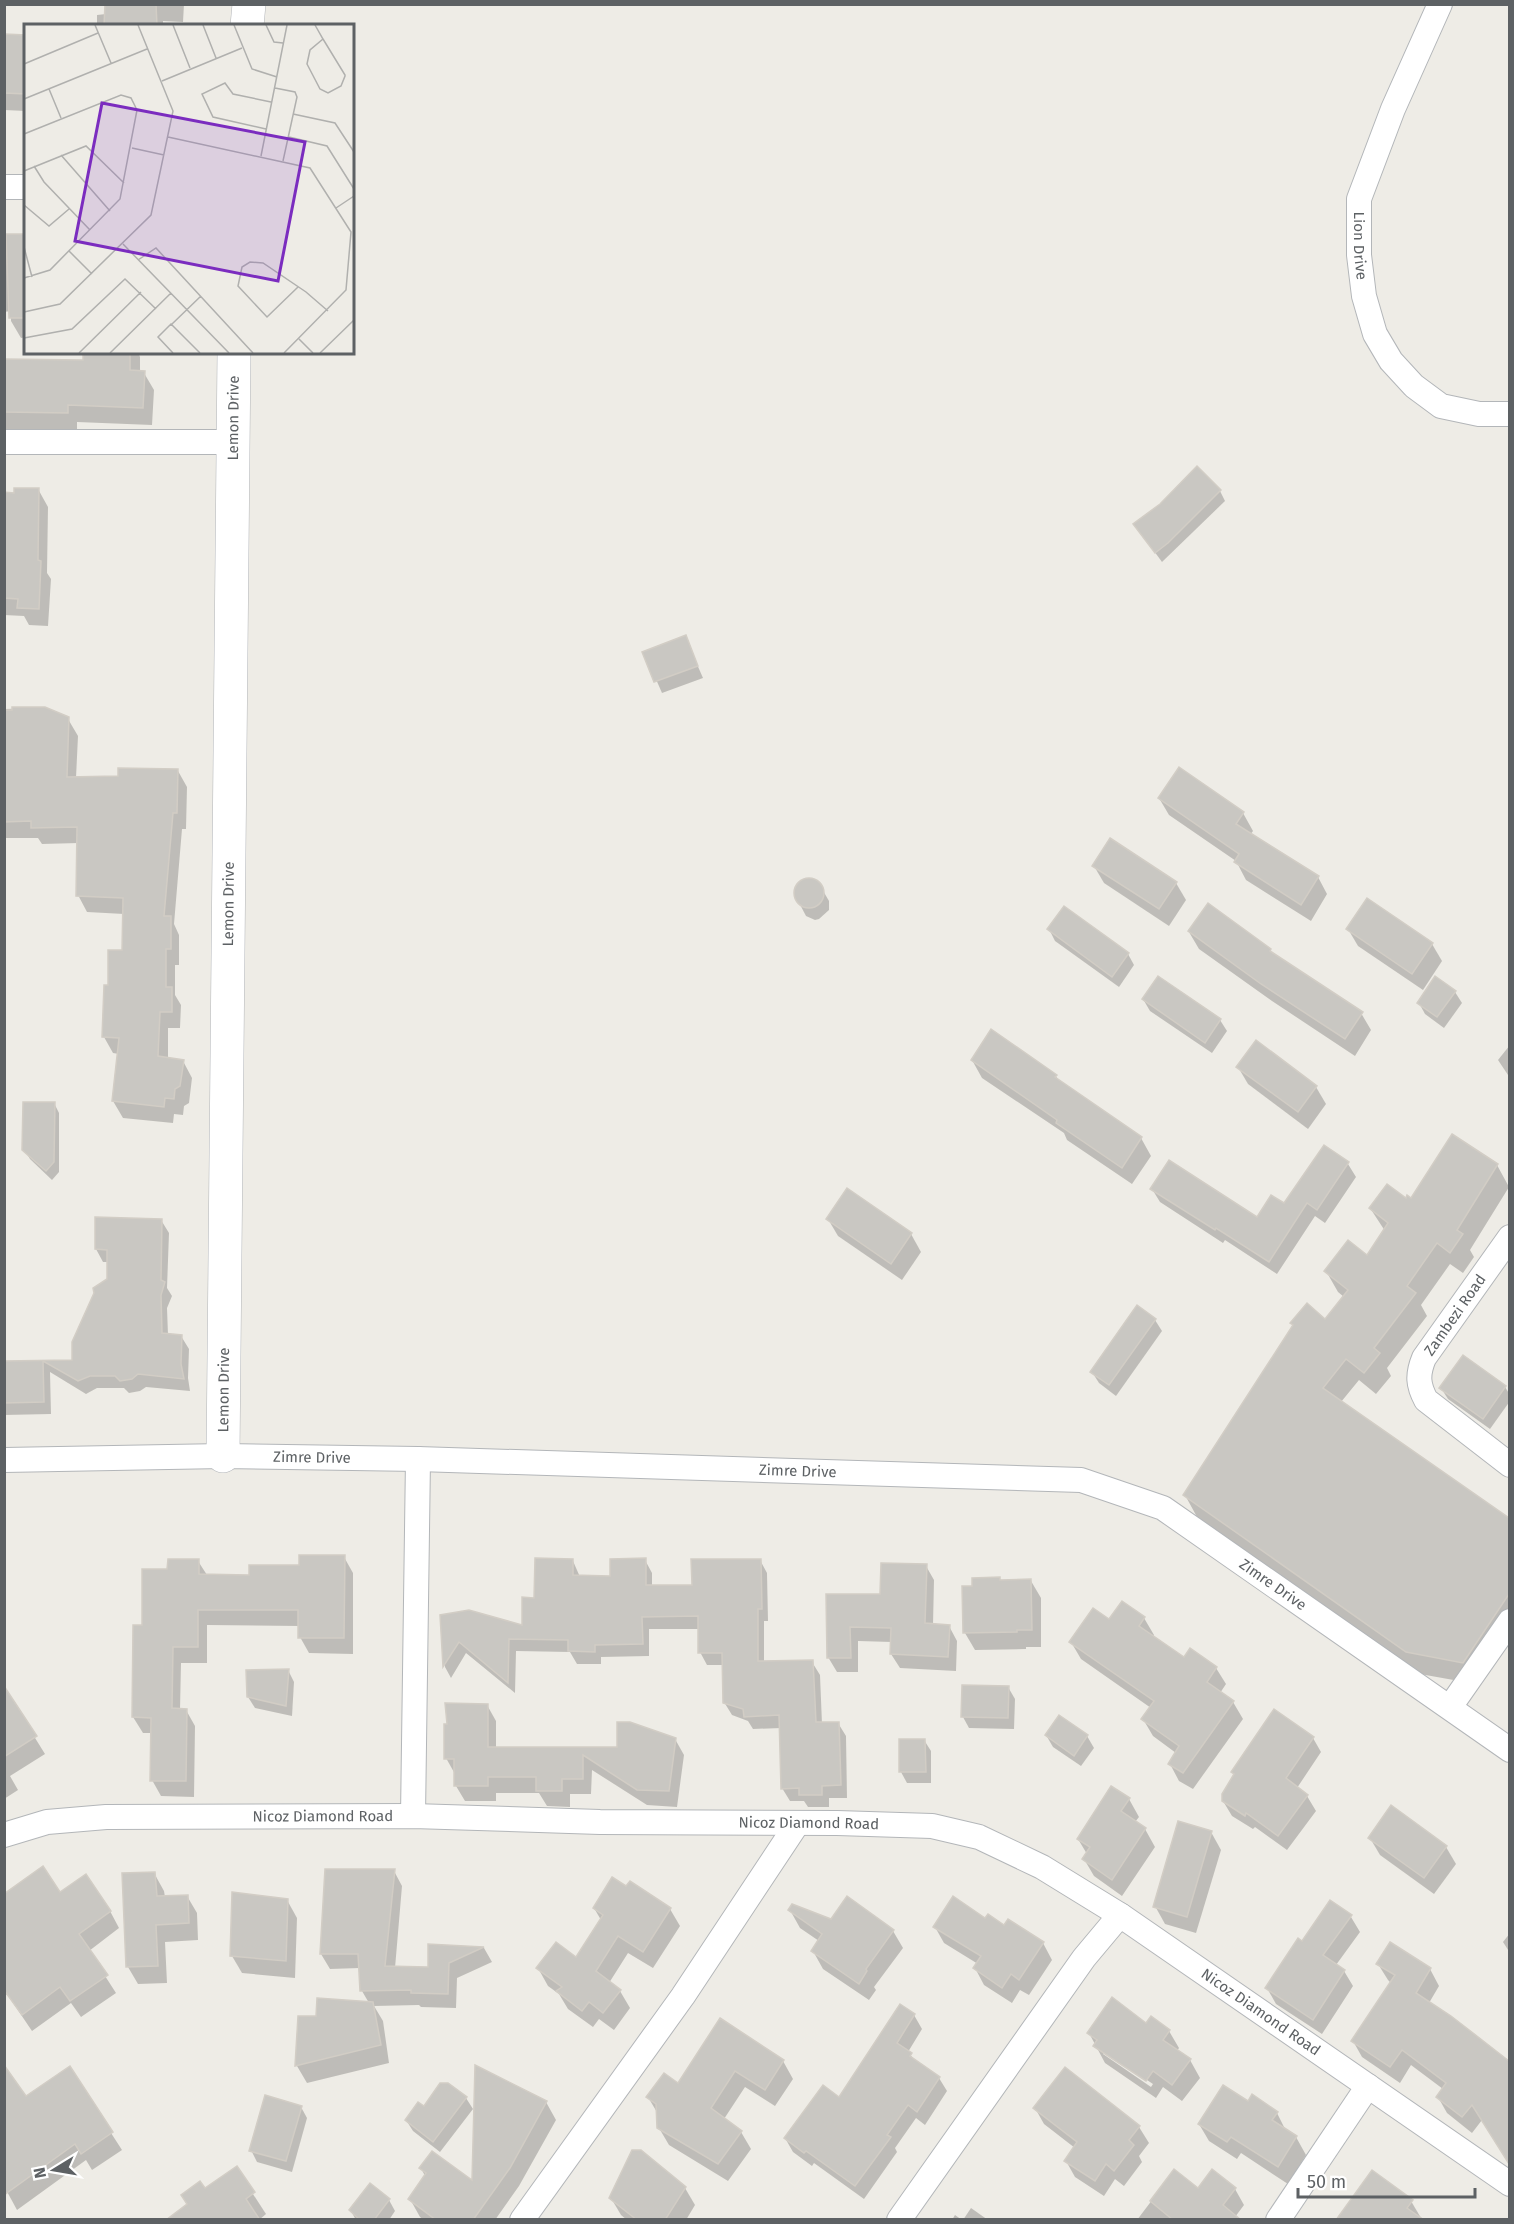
<svg xmlns="http://www.w3.org/2000/svg" width="1514" height="2224" viewBox="0 0 1514 2224" font-family="'Fira Sans',sans-serif">
	<style>
		.shadow { fill: #0003; fill-rule: evenodd }
		.building { fill: #c9c7c2; stroke: #d2cdc5; stroke-width: 1.5 }
		.lines { fill: none; stroke-linecap: round; stroke-linejoin: round }
		.street-casing { stroke: #b3b6b9; stroke-width: 26 }
		.secondary-casing { stroke: #b2b5b9; stroke-width: 34 }
		.street { stroke: #fff; stroke-width: 24 }
		.secondary { stroke: #fff; stroke-width: 33 }
		.labels { text-anchor: middle; stroke-width: 4.5; stroke-linejoin: round; paint-order: stroke }
		.street-label { font-size: 15px; fill: #5d6164; stroke: #fff }
		.inset-road { fill: none; stroke: #b0b0ae; stroke-width: 1.5 }
		.view { fill: #7b2cbf; fill-opacity: 0.15; stroke: #7b2cbf; stroke-width: 3 }
		.inset-edge { fill: none; stroke: #5d6164; stroke-width: 3 }
	</style>
	<rect width="100%" height="100%" fill="#eeece6"/>
	<g class="shadow">
		<path d="M106 4H184L183 22 163 21V26H97V15L106 14Z"/>
		<path d="M4 36 26 37V111L4 110Z"/>
		<path d="M26 235V337L21 338 11 321V311L4 312V247H8Z"/>
		<path d="M85 352H138L140 357V372L144 373 154 390 152 425 77 422V430L5 429 4 360 85 362Z"/>
		<path d="M38 489 48 507 47 573 51 579 48 626 29 625 24 616 4 615V494Z"/>
		<path d="M1220 491 1225 501 1162 562 1135 525Z"/>
		<path d="M685 637 703 678 662 693 644 652Z"/>
		<path d="M47 708 68 719 78 736 76 778 119 777 178 771 187 787 186 829H182L174 924 179 935V965H175V995L181 1005 180 1028H168V1059L183 1061 192 1078 189 1103 184 1106 183 1115 174 1114 173 1123 123 1118 113 1101 119 1054 113 1053 104 1037 109 987 124 952V914L87 912 78 895 79 843 42 844 38 838H4V709Z"/>
		<path d="M1179 769 1243 813 1253 831 1250 835 1318 877 1327 894 1311 921 1246 880 1236 861 1169 815 1159 798Z"/>
		<path d="M1094 866 1176 883 1186 900 1169 926 1104 883Z"/>
		<path d="M804 880H813L822 889 829 901V910L819 919 815 920 806 916 795 895 797 885Z"/>
		<path d="M1049 929 1128 954 1134 965 1119 987 1055 941Z"/>
		<path d="M1348 929 1432 944 1442 961 1423 990 1358 946Z"/>
		<path d="M1189 932 1270 950 1273 955 1361 1013 1371 1030 1355 1056 1272 1001 1199 949Z"/>
		<path d="M1455 992 1462 1003 1444 1028 1425 1014 1419 1003Z"/>
		<path d="M1143 999 1220 1020 1227 1031 1212 1053 1150 1011Z"/>
		<path d="M1510 1045V1078L1498 1060Z"/>
		<path d="M972 1060 1056 1076 1059 1082 1141 1138 1151 1156 1132 1184 1067 1140 1064 1133 982 1078Z"/>
		<path d="M1238 1067 1316 1087 1326 1104 1308 1129 1248 1084Z"/>
		<path d="M54 1103 59 1113V1172L52 1180 30 1159 24 1149Z"/>
		<path d="M1324 1147 1348 1164 1356 1177 1325 1223 1315 1216 1277 1274 1225 1240 1223 1243 1160 1202 1152 1189 1257 1219 1284 1205Z"/>
		<path d="M1497 1165 1509 1187 1470 1250 1474 1257 1463 1273 1450 1264 1421 1305 1427 1316 1387 1368 1391 1376 1376 1394 1359 1380 1341 1402 1510 1520V1634L1476 1684 1420 1674 1197 1517 1185 1495 1344 1297 1338 1292 1326 1271 1367 1257 1385 1231 1370 1208 1411 1200Z"/>
		<path d="M828 1219 911 1234 921 1252 902 1280 838 1236Z"/>
		<path d="M161 1220 169 1233 167 1288 172 1296 167 1308 168 1335 181 1336 189 1349 188 1378 190 1391 146 1387 140 1391 129 1393 124 1388H97L86 1394 50 1372 51 1414 4 1415V1362L73 1361 109 1280 108 1262H103L96 1249Z"/>
		<path d="M1155 1320 1162 1331 1116 1396 1099 1383 1092 1372Z"/>
		<path d="M1505 1387 1510 1395V1401L1490 1429 1448 1399 1441 1388Z"/>
		<path d="M344 1557 353 1573V1654L309 1653 300 1637V1626L207 1625V1663H181L180 1710H186L195 1726 194 1797 161 1796 152 1780V1733H143L133 1717 143 1626 169 1570 198 1561 207 1575 251 1576Z"/>
		<path d="M645 1560 652 1573V1587L693 1586 760 1560 767 1573 768 1621H764V1663L812 1662 820 1675 822 1724 838 1723 846 1736 847 1798H829V1807H808L804 1801H790L782 1788 781 1728 753 1729 748 1721 732 1715 724 1702V1665H707L700 1652V1629H649V1656L601 1657V1664H577L570 1652 516 1651 515 1693 466 1653 451 1678 445 1667 441 1616 523 1627 535 1599 573 1561 580 1577H612Z"/>
		<path d="M926 1566 934 1580 933 1625 949 1626 957 1641 956 1671 900 1668 891 1654 892 1642 858 1641V1672H837L828 1657V1596H882Z"/>
		<path d="M974 1579 1031 1581 1041 1598V1647H1026V1649L975 1650 965 1633Z"/>
		<path d="M1123 1603 1144 1618 1154 1635 1153 1637 1184 1660 1216 1668 1226 1684 1220 1693 1233 1702 1243 1719 1193 1789 1179 1781 1170 1764 1176 1753 1153 1736 1143 1719 1151 1708 1081 1659 1071 1642 1110 1621Z"/>
		<path d="M288 1670 294 1682 292 1716 255 1708 248 1697Z"/>
		<path d="M1008 1687 1015 1699 1014 1729 969 1728 963 1717Z"/>
		<path d="M4 1688 45 1754 10 1776 18 1790 4 1799Z"/>
		<path d="M487 1705 496 1721V1749H619L675 1739 684 1755 677 1807 647 1805 592 1770 591 1794H570V1807L547 1806 539 1793H496V1801H465L456 1786 455 1774 446 1758Z"/>
		<path d="M1046 1735 1087 1736 1094 1748 1081 1766 1053 1747Z"/>
		<path d="M1313 1738 1321 1752 1297 1788 1307 1796 1316 1811 1287 1850 1255 1827 1253 1829 1232 1816 1223 1801 1235 1776 1233 1772Z"/>
		<path d="M924 1740 931 1751V1783H907L901 1772Z"/>
		<path d="M1129 1799 1139 1817 1135 1822 1145 1829 1155 1847 1122 1896 1094 1876 1084 1859 1087 1854 1078 1839Z"/>
		<path d="M1211 1832 1221 1850 1196 1933 1165 1924 1155 1906Z"/>
		<path d="M1370 1838 1446 1847 1456 1864 1434 1894 1380 1855Z"/>
		<path d="M326 1871H394L402 1886 395 1968 429 1969 430 1946 484 1948 492 1962 457 1978 456 2008 421 2007 419 2005 374 2006 383 2021 389 2063 307 2083 297 2066 300 2017 317 2018 369 2003 362 1991 360 1968 330 1969 321 1954Z"/>
		<path d="M154 1873 164 1891 165 1897 187 1896 197 1913 198 1940 165 1942 167 1983 138 1984 128 1967 123 1875Z"/>
		<path d="M627 1888 670 1909 680 1926 653 1968 628 1953 609 1983 620 1991 630 2008 614 2030 599 2019 593 2027 568 2009 559 1994 548 1986 538 1968 576 1959 601 1920 594 1908Z"/>
		<path d="M60 1894 110 1911 119 1928 89 1951 116 1993 81 2017 71 2003 32 2031 7 1994 4 1997V1919Z"/>
		<path d="M287 1900 297 1918 295 1978 242 1973 232 1956Z"/>
		<path d="M790 1910 831 1921 893 1931 903 1948 874 1987 876 1990 869 2000 823 1969 813 1951 819 1941 800 1928Z"/>
		<path d="M1351 1917 1360 1932 1336 1965 1344 1971 1353 1986 1322 2034 1276 2004 1267 1988 1302 1943Z"/>
		<path d="M986 1920 1043 1943 1052 1960 1029 1995 1020 1990 1012 2003 984 1985 975 1968 978 1964 944 1943 935 1927Z"/>
		<path d="M1510 1933V1953L1503 1942Z"/>
		<path d="M1378 1964 1430 1969 1439 1986 1429 2003 1450 2017 1510 2063V2163L1482 2120 1472 2133 1447 2113 1438 2097 1443 2089 1411 2065 1400 2083 1362 2057 1353 2041 1391 1983 1388 1980Z"/>
		<path d="M914 2015 922 2029 908 2052 916 2062 939 2078 947 2091 925 2125 916 2118 895 2148 897 2152 864 2199 814 2163 812 2166 793 2152 785 2138 839 2099Z"/>
		<path d="M720 2020 783 2061 793 2079 775 2106 745 2087 724 2119 741 2132 751 2149 728 2181 669 2145 659 2128 658 2114 648 2097 678 2085Z"/>
		<path d="M1147 2025 1169 2031 1179 2048 1177 2051 1190 2060 1200 2078 1182 2101 1163 2087 1156 2098 1105 2063 1089 2033ZM1103 2051 1153 2084 1151 2087 1103 2054Z"/>
		<path d="M69 2068 122 2150 92 2170 86 2160 17 2210 4 2186Z"/>
		<path d="M476 2068 546 2102 556 2120 519 2186 495 2220H424L420 2217 410 2199 425 2176 421 2168 473 2182Z"/>
		<path d="M447 2085 466 2098 473 2109 440 2152 413 2131 406 2120 425 2109Z"/>
		<path d="M1248 2103 1277 2113 1286 2131 1296 2137 1306 2155 1288 2184 1241 2153 1237 2159 1209 2141 1199 2124Z"/>
		<path d="M301 2107 307 2118 292 2172 257 2162 251 2150Z"/>
		<path d="M1035 2108 1139 2127 1149 2143 1139 2156 1142 2162 1124 2186 1115 2179 1104 2196 1075 2177 1066 2161 1075 2148 1044 2124Z"/>
		<path d="M236 2168 266 2214 259 2220 205 2190Z"/>
		<path d="M1174 2171 1198 2190 1213 2172 1235 2189 1244 2205 1235 2217 1239 2220H1137Z"/>
		<path d="M685 2188 695 2205 686 2220H627L621 2215 611 2198Z"/>
		<path d="M389 2200 395 2211 389 2220H356L351 2211Z"/>
		<path d="M1411 2201 1421 2218 1420 2220H1337Z"/>
		<path d="M971 2208 988 2220H963Z"/>
		<path d="M955 2215 962 2220H952Z"/>
	</g>
	<g class="building">
		<path d="M105 4H156L157 26H104Z"/>
		<path d="M4 34 26 35V94L4 93Z"/>
		<path d="M6 234H26V318H9Z"/>
		<path d="M83 352H130V370L145 371 143 408 68 405V413L4 412V359L83 360Z"/>
		<path d="M1197 466 1221 490 1168 543 1155 553 1133 524 1160 504Z"/>
		<path d="M14 488H39L38 560 41 561 39 609 17 608 18 599 4 598V492L14 493Z"/>
		<path d="M686 635 698 666 654 682 642 652Z"/>
		<path d="M12 707H45L69 717 67 777 118 776V768L178 769 177 813H173L164 916H171V949H166V987H172V1012H160L158 1056 184 1060 180 1086 175 1089 174 1099 165 1098 164 1107 112 1101 119 1038 102 1037 104 985H108V950H122L123 898 76 896 77 827 31 828V821L4 822V710H12Z"/>
		<path d="M1179 767 1244 812 1236 824 1319 876 1301 905 1234 862 1239 854 1158 798Z"/>
		<path d="M1110 838 1177 882 1159 909 1092 866Z"/>
		<circle cx="809" cy="893" r="15"/>
		<path d="M1367 898 1433 943 1412 974 1346 929Z"/>
		<path d="M1208 903 1271 949 1270 951 1363 1012 1345 1039 1261 984 1188 931Z"/>
		<path d="M1064 906 1129 953 1112 977 1047 929Z"/>
		<path d="M1158 976 1221 1019 1205 1043 1142 999Z"/>
		<path d="M1435 976 1456 991 1437 1017 1417 1003Z"/>
		<path d="M991 1029 1057 1075 1055 1077 1142 1137 1122 1168 1056 1123 1057 1120 971 1060Z"/>
		<path d="M1256 1040 1317 1086 1298 1112 1236 1067Z"/>
		<path d="M23 1102H55L54 1162 46 1171 22 1150Z"/>
		<path d="M1452 1134 1498 1164 1457 1230 1463 1234 1450 1253 1437 1243 1407 1286 1416 1293 1374 1348 1380 1353 1364 1373 1346 1359 1323 1388 1509 1518V1594L1463 1663 1406 1652 1183 1495 1293 1325 1290 1323 1307 1303 1325 1319 1348 1290 1324 1271 1348 1240 1367 1255 1388 1223 1369 1208 1387 1184 1406 1198 1407 1195 1411 1198Z"/>
		<path d="M1324 1145 1349 1162 1317 1210 1307 1203 1269 1262 1216 1228 1215 1230 1150 1189 1169 1160 1257 1217 1271 1195 1284 1203Z"/>
		<path d="M847 1188 912 1233 891 1264 826 1219Z"/>
		<path d="M95 1217 162 1219 161 1280 165 1282 161 1295 162 1333 182 1335 181 1364 184 1379 138 1374 132 1379 120 1381 115 1376H90L78 1381 43 1361 44 1402 4 1403V1361L72 1360V1342L94 1293 93 1288 107 1279V1250L95 1249Z"/>
		<path d="M1137 1305 1156 1319 1109 1385 1090 1372Z"/>
		<path d="M1463 1355 1506 1386 1483 1419 1439 1388Z"/>
		<path d="M299 1555H345L344 1638H298V1610H198V1647H173L172 1708 187 1709 186 1781H150L151 1718 132 1717 133 1625H142V1569H167L168 1559H199V1574L249 1575V1565H299Z"/>
		<path d="M535 1558 573 1559V1575L610 1576V1559L646 1558V1585H692L691 1559H761L762 1609H758V1661L813 1660 816 1722H839L841 1785 822 1786V1795H799V1788L781 1789 779 1715 744 1717 743 1709 723 1703 722 1653H698V1616L642 1617 643 1644 595 1645V1652L568 1651V1640L509 1639 508 1683 459 1642 443 1667 440 1615 469 1610 522 1625V1597L534 1598Z"/>
		<path d="M881 1563 927 1564 925 1623 950 1625 948 1657 890 1654 891 1628 850 1627 851 1658H827L826 1594H880Z"/>
		<path d="M1000 1577V1580L1031 1579 1032 1630H1017V1632L963 1633 962 1586H972V1578Z"/>
		<path d="M1122 1601 1145 1617 1139 1626 1184 1657 1190 1648 1217 1667 1207 1682 1234 1701 1183 1773 1168 1764 1179 1746 1141 1719 1154 1701 1069 1642 1093 1608 1109 1619Z"/>
		<path d="M289 1669 286 1706 247 1697 246 1670Z"/>
		<path d="M962 1685 1009 1686 1008 1718 961 1717Z"/>
		<path d="M4 1686 37 1736 4 1757Z"/>
		<path d="M445 1703 488 1704V1747H617V1722H630L676 1738 669 1791 637 1790 583 1755V1779H562V1791H536V1777H488V1786H454V1759H444V1724H447Z"/>
		<path d="M1274 1709 1314 1737 1286 1778 1308 1795 1278 1836 1246 1813 1245 1816 1222 1801V1794L1234 1774 1231 1772Z"/>
		<path d="M1059 1715 1088 1735 1074 1756 1045 1735Z"/>
		<path d="M899 1739H925L926 1772H899Z"/>
		<path d="M1111 1786 1130 1798 1121 1811 1146 1828 1112 1880 1082 1859 1090 1847 1077 1839Z"/>
		<path d="M1391 1805 1447 1846 1424 1878 1368 1838Z"/>
		<path d="M1178 1821 1212 1831 1187 1917 1153 1907Z"/>
		<path d="M43 1866 60 1892 86 1874 111 1911 79 1934 108 1975 70 2001 60 1987 22 2015 4 1990V1894Z"/>
		<path d="M325 1869H395L385 1966 428 1967V1944L484 1947 449 1963 448 1994 411 1993V1990L360 1991 358 1954H320Z"/>
		<path d="M155 1872 157 1896 188 1895 189 1923 156 1925 158 1966 126 1967 122 1873Z"/>
		<path d="M612 1877 626 1886 630 1881 671 1908 643 1952 618 1936 596 1971 621 1990 603 2013 589 2002 582 2011 556 1991 562 1987 536 1968 556 1942 576 1957 603 1915 593 1908Z"/>
		<path d="M232 1892 288 1899 286 1961 230 1956Z"/>
		<path d="M847 1896 894 1930 866 1969 867 1971 859 1984 811 1951 822 1934 788 1910 792 1904 831 1919Z"/>
		<path d="M953 1896 985 1918 988 1914 1004 1925 1008 1919 1044 1942 1019 1980 1011 1974 1002 1988 973 1968 981 1956 933 1927Z"/>
		<path d="M1330 1900 1352 1915 1323 1955 1345 1970 1313 2020 1265 1988 1298 1938 1302 1941Z"/>
		<path d="M1390 1942 1431 1968 1416 1993 1451 2016 1509 2061V2164L1472 2105 1462 2117 1436 2097 1446 2083 1402 2050 1390 2067 1351 2041 1395 1975 1376 1964Z"/>
		<path d="M1112 1997 1146 2023 1151 2016 1170 2030 1163 2040 1191 2059 1172 2085 1153 2071 1146 2081 1093 2046 1097 2040 1087 2033Z"/>
		<path d="M317 1998 373 2002 381 2045 295 2066 298 2016H316Z"/>
		<path d="M900 2004 915 2014 897 2043 912 2053 910 2056 940 2077 917 2112 908 2105 887 2135 891 2137 855 2186 806 2151 804 2153 784 2138 823 2085 839 2097Z"/>
		<path d="M720 2018 784 2060 765 2090 735 2071 711 2108 742 2131 718 2164 657 2128 656 2104 646 2097 664 2073 678 2083Z"/>
		<path d="M4 2065 26 2096 70 2066 113 2132 81 2154 75 2144 4 2195Z"/>
		<path d="M475 2065 547 2101 510 2168 473 2220H436L408 2199 426 2173 419 2168 432 2151 472 2180Z"/>
		<path d="M1065 2067 1140 2126 1129 2140 1134 2145 1114 2171 1106 2164 1095 2181 1064 2161 1077 2142 1033 2108Z"/>
		<path d="M440 2083H448L467 2097 433 2142 405 2120 418 2102 424 2106Z"/>
		<path d="M1223 2085 1248 2101 1252 2094 1278 2112 1272 2120 1297 2136 1278 2167 1231 2137 1227 2142 1198 2124Z"/>
		<path d="M265 2095 302 2106 286 2161 249 2151Z"/>
		<path d="M632 2150H641L686 2187 665 2220H637L609 2198Z"/>
		<path d="M237 2166 255 2192 246 2199 260 2220H166L187 2204 181 2195 200 2181 205 2188Z"/>
		<path d="M1174 2169 1198 2188 1212 2169 1236 2188 1223 2205 1241 2220H1173L1150 2201Z"/>
		<path d="M1372 2170 1413 2200 1407 2208 1424 2220H1336Z"/>
		<path d="M370 2183 390 2199 374 2220H360L349 2210Z"/>
	</g>
	<g class="lines">
		<defs>
			<g id="street">
				<path id="s1" d="M1440 4 1393 109 1359 199V255L1364 296 1375 334 1391 361 1414 386 1441 406 1479 414H1510"/>
				<path d="M4 187H26"/>
				<path d="M4 442H232"/>
				<path d="M1510 1237 1424 1358C1417 1375 1418 1385 1426 1400L1510 1465"/>
				<path id="s2" d="M4 1460 223 1456 418 1459 1081 1480 1163 1508 1510 1750"/>
				<path d="M1450 1707 1510 1621"/>
				<path d="M413 1816 418 1459"/>
				<path id="s3" d="M4 1835 47 1822 106 1817 413 1816 600 1822 837 1823 932 1826 979 1837 1042 1867 1120 1915 1510 2184"/>
				<path d="M522 2220 683 1996 797 1824"/>
				<path d="M899 2220 1084 1958 1120 1915"/>
				<path d="M1278 2220 1368 2086"/>
			</g>
			<g id="secondary">
				<path d="M247 26 249 4"/>
				<path id="s4" d="M223 1456 234 352"/>
			</g>
		</defs>
		<use href="#street" class="street-casing"/>
		<use href="#secondary" class="secondary-casing"/>
		<use href="#street" class="street"/>
		<use href="#secondary" class="secondary"/>
	</g>
	<g class="labels">
		<g class="street-label">
			<text dy="5" stroke="none"><textPath href="#s1" startOffset="258">Lion Drive</textPath></text>
			<text dy="5" stroke="none"><textPath href="#s4" startOffset="1038">Lemon Drive</textPath></text>
			<text dy="5" stroke="none"><textPath href="#s4" startOffset="552">Lemon Drive</textPath></text>
			<text transform="translate(1455 1315) rotate(-55)" y="5">Zambezi Road</text>
			<text dy="5" stroke="none"><textPath href="#s4" startOffset="66">Lemon Drive</textPath></text>
			<text dy="5" stroke="none"><textPath href="#s2" startOffset="308">Zimre Drive</textPath></text>
			<text dy="5" stroke="none"><textPath href="#s2" startOffset="794">Zimre Drive</textPath></text>
			<text dy="5" stroke="none"><textPath href="#s2" startOffset="1298">Zimre Drive</textPath></text>
			<text dy="5" stroke="none"><textPath href="#s3" startOffset="321">Nicoz Diamond Road</textPath></text>
			<text dy="5" stroke="none"><textPath href="#s3" startOffset="807">Nicoz Diamond Road</textPath></text>
			<text dy="5" stroke="none"><textPath href="#s3" startOffset="1311">Nicoz Diamond Road</textPath></text>
		</g>
	</g>
	<g transform="translate(24 24)">
		<rect width="330" height="330" fill="#eeece6"/>
		<path class="inset-road" d="M71 1 87 39M149 1 166 44M179 1 192 34M210 1 228 45 253 53M242 1 250 18 259 19M291 1 299 15 321 51V52L317 62 304 69 296 65 283 40 286 26 299 15M0 40 74 9M138 57 218 24M251 64 271 68 273 73 259 137M25 65 37 94M0 75 123 25M269 90 311 99 330 128M242 105 189 93 178 70 201 59 209 70 247 78M0 110 97 71 107 74 113 86 96 175 26 246 0 254M144 113 286 144 327 208 322 266 260 329M265 113 303 122 330 165M108 124 140 131M37 131 86 187M237 132 263 1M10 142 20 158 66 206M0 147 62 122 100 159M0 181 25 202 45 185M312 184 330 172M99 220 205 329M0 223 8 253M45 227 68 250M114 236 132 224 229 329M274 263 243 293 214 262 218 243 226 238 239 239 282 268 304 287M0 288 36 280 127 191 149 87 114 1M148 300 177 272M0 314 48 305 101 255 132 285M275 315 289 329M55 329 117 268M86 329 147 269M149 329 134 313 147 300 176 329M296 329 330 296"/>
		<path class="view" d="M78 79 281 118 254 257 51 217Z"/>
		<rect width="330" height="330" class="inset-edge"/>
	</g>
	<rect width="1514" height="2224" fill="none" stroke="#5d6164" stroke-width="12"/>
	<g transform="translate(54 2170) rotate(259)" stroke="#ffffff" stroke-width="4.5" paint-order="stroke">
	<path d="M0-4.5L10 22L0 15L-10 22Z" fill="#5d6164"/>
	<text y="-9" font-size="16" font-weight="bold" text-anchor="middle" fill="#5d6164">N</text>
	</g>
	<path d="M1298 2188v9h177v-9" fill="none" stroke="#5d6164" stroke-width="3"/>
	<text x="1307" y="2188" font-size="18" fill="#5d6164" stroke="#ffffff" stroke-width="4.5" paint-order="stroke">50 m</text>
</svg>
